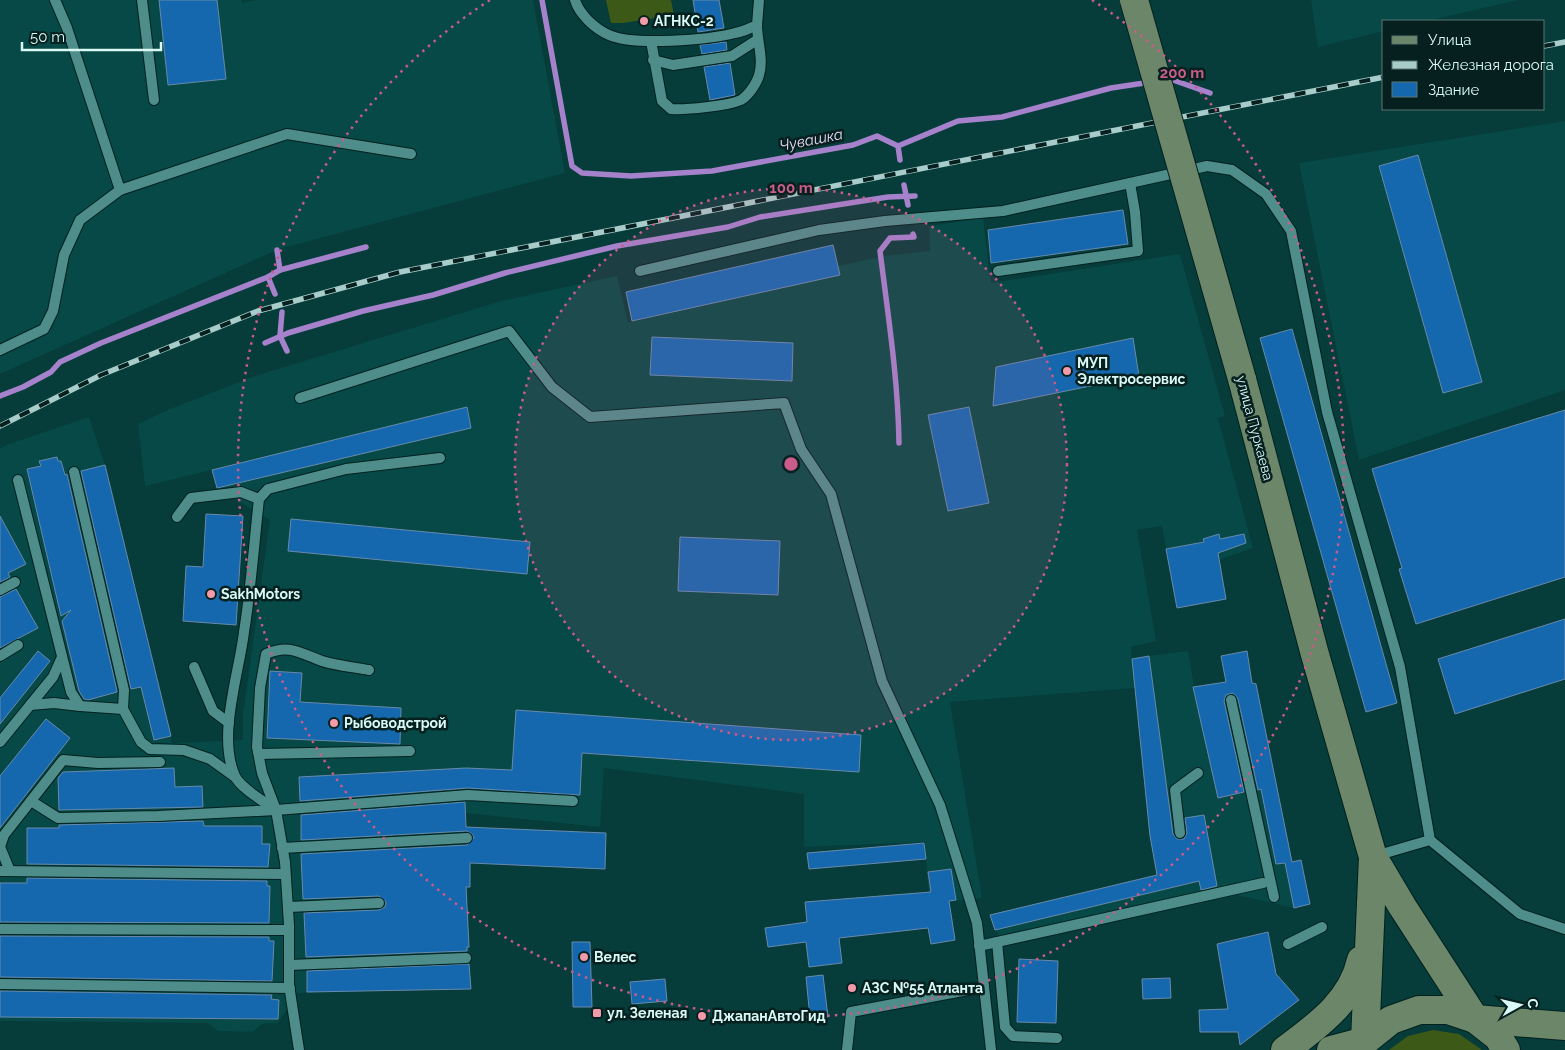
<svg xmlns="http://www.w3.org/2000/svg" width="1565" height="1050" viewBox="0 0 1565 1050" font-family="Raleway,sans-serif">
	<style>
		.built { fill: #064946 }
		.green { fill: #3d5917 }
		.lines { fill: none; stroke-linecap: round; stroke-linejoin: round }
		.stream { stroke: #a582cb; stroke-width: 5.5 }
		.building { fill: #1568ad; stroke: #6889ac }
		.service-casing { stroke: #00211f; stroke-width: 12 }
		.secondary-casing { stroke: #00211f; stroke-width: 30 }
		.service { stroke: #4e8d89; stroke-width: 10 }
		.secondary { stroke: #6c8669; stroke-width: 28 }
		.rail-casing { stroke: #a7ccc9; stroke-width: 5.5 }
		.rail { stroke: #05201e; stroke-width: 4; stroke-dasharray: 11; stroke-linecap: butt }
		.secondary-bridge-casing { stroke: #00211f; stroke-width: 30; stroke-linecap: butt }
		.secondary-bridge { stroke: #6c8669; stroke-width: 28 }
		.ring { fill: none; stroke: #c95c8a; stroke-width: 2.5; stroke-dasharray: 2.5 5 }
		.poi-dot { fill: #f39aa8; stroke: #05201e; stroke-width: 2 }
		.labels { text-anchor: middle; stroke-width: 5; stroke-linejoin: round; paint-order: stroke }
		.poi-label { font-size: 14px; font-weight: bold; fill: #daf9f6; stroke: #05201e; text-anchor: start }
		.street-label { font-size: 14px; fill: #daf9f6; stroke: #05201e }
		.water-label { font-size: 15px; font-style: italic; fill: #e9daf5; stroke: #05201e }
		.centre { fill: #c95c8a; stroke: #05201e; stroke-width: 2.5 }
		.ring-label { font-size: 15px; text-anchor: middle; font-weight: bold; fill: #c95c8a; stroke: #05201e; stroke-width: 5; stroke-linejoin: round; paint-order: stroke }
	</style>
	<rect width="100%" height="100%" fill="#063c39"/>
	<g class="built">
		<path d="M0 0H241L242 3 256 0H533L565 173 279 249 0 374Z"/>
		<path d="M1311 0H1518L1427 21H1384V31L1318 47Z"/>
		<path d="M1565 121V390L1359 460 1299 163Z"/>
		<path d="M983 218 991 283 1180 254 1225 416 1218 418 1253 548 1219 560 1166 549 1162 526 1137 530 1156 641 1131 647 1132 658 1188 651 1194 686 1226 683 1256 684 1292 861 1301 860 1310 904 1294 908 1237 895 1007 945 995 930 990 915 1157 875 1135 688 950 702 982 898 929 904 925 842 804 847V794L604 768 600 827 465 813 471 989 297 993 278 1023 262 1024 253 1032 218 1031 208 1023 0 1021V449L6 445 89 417 105 465 172 743 243 740V715L270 520 217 488 212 470 145 486 138 424 170 409 255 376 501 301 617 276 628 323 839 275 838 266 885 256 930 251 929 226Z"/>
	</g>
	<g class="green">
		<path d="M606 0H671L674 15 623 23H611Z"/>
		<path d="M1433 1030 1459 1034 1482 1050H1389L1408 1036Z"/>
	</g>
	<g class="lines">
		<g class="stream">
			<path d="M542 0 572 166 582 173 631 176 712 171 853 145 877 136 898 146 958 121 1002 117 1111 88 1151 82"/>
			<path d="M1165 79H1170L1210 93"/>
			<path d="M898 146 900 160"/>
			<path d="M904 185 908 205"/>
			<path d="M280 270 366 247"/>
			<path d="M268 277 275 294"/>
			<path d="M282 312 280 336 287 351"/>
			<path d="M265 343 288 333 363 311 433 295 505 273 617 246 728 227 760 217 888 197 915 196"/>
			<path d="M0 396 23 387 51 372 60 362 101 343 268 277 280 270 277 250"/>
			<path d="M899 443C898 378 888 315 880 251L890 238 914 237 913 234"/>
		</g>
	</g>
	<g class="building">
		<path d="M159 0H217L226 79 168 85Z"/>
		<path d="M693 0H719L724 28 698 32Z"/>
		<path d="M726 42 727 50 702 54 700 45Z"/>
		<path d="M730 63 735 95 710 100 704 67Z"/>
		<path d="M1418 155 1482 382 1443 393 1379 166Z"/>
		<path d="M1123 210 1128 244 991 263 988 230Z"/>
		<path d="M833 245 840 275 632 321 626 292Z"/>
		<path d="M1292 329 1397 703 1366 712 1260 338Z"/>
		<path d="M652 337 793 343 792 381 650 375Z"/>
		<path d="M1133 338 1139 376 993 406 996 367Z"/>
		<path d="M467 407 471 428 217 488 212 470Z"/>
		<path d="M969 407 989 503 948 511 928 415Z"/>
		<path d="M1565 410V577L1416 624 1399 569 1402 568 1372 469Z"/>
		<path d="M57 457 58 461H61L65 475 67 474 117 691V692L88 700 84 699 79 691 62 621 71 610 61 616 27 469 41 466 39 461Z"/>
		<path d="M105 465 171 736 154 740 141 687 131 689 81 471Z"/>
		<path d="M206 514 243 516 236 625 183 621 186 566 203 567Z"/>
		<path d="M0 516 26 564 8 573 10 577 0 582Z"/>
		<path d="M291 519 530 542 527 574 288 551Z"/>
		<path d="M1219 534 1220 539 1244 534 1246 543 1218 553 1226 599 1177 608 1166 549 1204 542 1203 539Z"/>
		<path d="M680 537 780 541 778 595 678 591Z"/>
		<path d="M16 589 38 628 0 648V597Z"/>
		<path d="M1565 619V679L1455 714 1438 659Z"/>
		<path d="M38 651 50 661 0 724V698Z"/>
		<path d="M1247 651 1252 683 1256 684 1292 862 1301 860 1310 904 1294 908 1285 863 1276 864 1261 789 1258 790 1238 699 1233 693 1226 695 1224 701 1244 792 1218 798 1193 687 1226 682 1221 656Z"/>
		<path d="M1149 656 1173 834 1177 839H1184L1187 833 1185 818 1204 815 1217 886 1201 890 1199 881 995 930 990 915 1157 875 1150 836 1132 659Z"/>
		<path d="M270 671 302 673 300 702 401 708 400 744 267 738Z"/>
		<path d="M516 710 861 735 859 772 582 753 580 795 468 788 300 801 299 777 466 768 512 770Z"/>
		<path d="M46 719 70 738 0 828V776Z"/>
		<path d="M174 768 175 787 202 786 203 807 59 810 58 778 63 772Z"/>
		<path d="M465 802 466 827 606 833 605 869 470 863V887H466L469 947H467V951L306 957 304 913 379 910 385 907 386 902 379 896 303 899 301 854 467 845 474 838 472 834 467 831 301 840V815Z"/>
		<path d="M203 821 204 826H262V844H270L268 867 27 864V828H59V825Z"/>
		<path d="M924 843 926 859 809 869 807 853Z"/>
		<path d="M951 869 956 900 949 901 955 940 931 944 928 928 839 938 842 963 809 967 806 942 768 947 765 928 807 922 805 902 931 892 928 872Z"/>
		<path d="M27 878 267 881V886H270L269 923 0 922V883H27Z"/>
		<path d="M1268 932 1276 974 1299 1000 1240 1045 1238 1032H1200L1199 1010 1228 1009 1217 944Z"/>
		<path d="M0 936 269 937V941H274L272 981 0 977Z"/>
		<path d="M572 942H590L592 1007H573Z"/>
		<path d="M1019 959 1058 961 1056 1023 1017 1022Z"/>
		<path d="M469 964 471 989 307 992V971Z"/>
		<path d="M823 975 828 1017 810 1018 806 977Z"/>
		<path d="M1170 978 1171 998 1143 999 1142 979Z"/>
		<path d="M665 979 667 1001 632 1004 630 982Z"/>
		<path d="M0 991 272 995 271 999 279 1000 278 1019 0 1017Z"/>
	</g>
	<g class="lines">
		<defs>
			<g id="service">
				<path d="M55 0 67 28 120 190 287 134 411 154"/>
				<path d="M142 0 154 100"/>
				<path d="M575 0C579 14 595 29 609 35 633 46 709 40 735 33 743 32 750 28 757 25L759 0"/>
				<path d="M651 41 662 101 671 109C686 110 727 106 741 100 748 96 757 83 759 75 764 60 757 41 757 25"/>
				<path d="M653 60 673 65 732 56 757 40"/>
				<path d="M640 271 819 230 885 221 1003 211 1207 166 1232 170 1266 194 1291 231 1327 412 1400 667 1430 840"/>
				<path d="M998 271 1138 251 1135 212 1130 183"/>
				<path d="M0 350 44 329 53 311 64 255 80 220 120 190"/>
				<path d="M300 398 509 331 552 387 590 417 784 403 801 449 831 494 882 681 940 805 977 923 991 1050"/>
				<path d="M74 472 124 690 123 709 141 742 150 749 184 750 210 759 235 777"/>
				<path d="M18 480 71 692 80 706 123 709"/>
				<path d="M177 517 191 498 241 492 259 499"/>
				<path d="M0 590 15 582"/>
				<path d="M0 656 18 645"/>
				<path d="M194 667 213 711 229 723"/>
				<path d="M1231 700 1274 897"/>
				<path d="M30 705 54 703 80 706"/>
				<path d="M0 742 53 677 62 657"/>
				<path d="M259 754 410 751"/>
				<path d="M31 801 58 818 158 816 276 810 468 795 573 801"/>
				<path d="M276 810C265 802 240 788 235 776 217 736 239 674 244 632 251 588 254 544 259 499L268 489 346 469 440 458"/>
				<path d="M1180 833 1175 790 1198 773"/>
				<path d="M282 848 467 838"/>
				<path d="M1375 856 1430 840 1520 914 1565 929"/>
				<path d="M0 871 285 874"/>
				<path d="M10 871 0 847 4 835 63 760 98 763 160 762"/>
				<path d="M288 907 379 903"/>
				<path d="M0 929 289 930"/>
				<path d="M997 942 1005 1027 1013 1036 1057 1038"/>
				<path d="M1288 944 1322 927"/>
				<path d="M979 946 1263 883"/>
				<path d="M289 965 466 958"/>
				<path d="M0 984 290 988"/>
				<path d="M299 1050 289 985V925L285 862 276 810 262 773 257 747 260 688 266 654C290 644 299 653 322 661 337 666 354 667 369 670"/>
				<path d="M847 1050 851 1012 984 987"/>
			</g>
			<g id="secondary">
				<path d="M1242 379 1314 651 1373 857 1402 906 1475 1019 1498 1037 1506 1050"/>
				<path d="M1285 1050C1317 1026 1352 1002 1361 960"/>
				<path d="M1331 1050 1365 1041 1391 1020 1419 1010H1448L1475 1019 1565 1026"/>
				<path d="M1360 1050 1365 1041 1373 857"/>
			</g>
		</defs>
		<use href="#service" class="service-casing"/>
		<use href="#secondary" class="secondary-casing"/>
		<use href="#service" class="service"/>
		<use href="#secondary" class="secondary"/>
		<defs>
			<g id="rail">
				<path d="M1544 46 1565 42"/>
				<path d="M0 426 101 375 258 311 400 272 1384 77"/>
			</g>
		</defs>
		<use href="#rail" class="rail-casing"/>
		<use href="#rail" class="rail"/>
		<defs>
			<path id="secondary-bridge" d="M1134 0 1242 379"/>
		</defs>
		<use href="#secondary-bridge" class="secondary-bridge-casing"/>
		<use href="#secondary-bridge" class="secondary-bridge"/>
	</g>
	<circle cx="791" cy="464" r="276" fill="#c95c8a" fill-opacity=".12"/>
	<g class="ring">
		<circle cx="791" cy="464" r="276"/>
		<path d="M1092 0A553 553 0 1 1 490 0"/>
	</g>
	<g class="poi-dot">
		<circle cx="644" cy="21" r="5"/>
		<circle cx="1067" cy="371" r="5"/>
		<circle cx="211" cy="594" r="5"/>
		<circle cx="334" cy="723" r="5"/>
		<circle cx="584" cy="957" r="5"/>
		<circle cx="852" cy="988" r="5"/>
		<rect x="592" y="1008" width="10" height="10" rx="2.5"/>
		<circle cx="702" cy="1016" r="5"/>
	</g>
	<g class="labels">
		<g class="poi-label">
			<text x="654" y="26">АГНКС-2</text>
			<text x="1077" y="368">МУП<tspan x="1077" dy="16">Электросервис</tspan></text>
			<text x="221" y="599">SakhMotors</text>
			<text x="344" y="728">Рыбоводстрой</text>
			<text x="594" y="962">Велес</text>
			<text x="862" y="993">АЗС №55 Атланта</text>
			<text x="607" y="1018">ул. Зеленая</text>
			<text x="712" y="1021">ДжапанАвтоГид</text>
		</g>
		<g class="street-label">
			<text transform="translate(1255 428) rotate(75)" y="5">улица Пуркаева</text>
		</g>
		<g class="water-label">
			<text transform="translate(811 140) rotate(-11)" y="5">Чувашка</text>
		</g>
	</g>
	<circle cx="791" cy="464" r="8" class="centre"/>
	<g class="ring-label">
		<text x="1182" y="78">200 m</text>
		<text x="791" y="193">100 m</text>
	</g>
	<rect x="1382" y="20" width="162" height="90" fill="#05201e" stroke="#5a7774"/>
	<rect x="1392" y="36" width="25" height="8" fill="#6c8669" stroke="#5a7774"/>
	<text x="1428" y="45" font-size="15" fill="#daf9f6">Улица</text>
	<rect x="1392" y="61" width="25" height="8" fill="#a7ccc9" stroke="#5a7774"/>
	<text x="1428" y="70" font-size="15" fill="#daf9f6">Железная дорога</text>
	<rect x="1392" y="82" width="25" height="15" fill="#1568ad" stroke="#5a7774"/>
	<text x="1428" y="95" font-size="15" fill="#daf9f6">Здание</text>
	<g transform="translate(1520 1005) rotate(82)" stroke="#05201e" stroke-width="4" paint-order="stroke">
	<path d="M0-4L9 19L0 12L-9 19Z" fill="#daf9f6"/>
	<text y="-8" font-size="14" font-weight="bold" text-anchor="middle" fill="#daf9f6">С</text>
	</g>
	<path d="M22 42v8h139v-8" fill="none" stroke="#daf9f6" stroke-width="2.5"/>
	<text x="30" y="42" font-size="15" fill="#daf9f6" stroke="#05201e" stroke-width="4" paint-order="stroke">50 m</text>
</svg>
